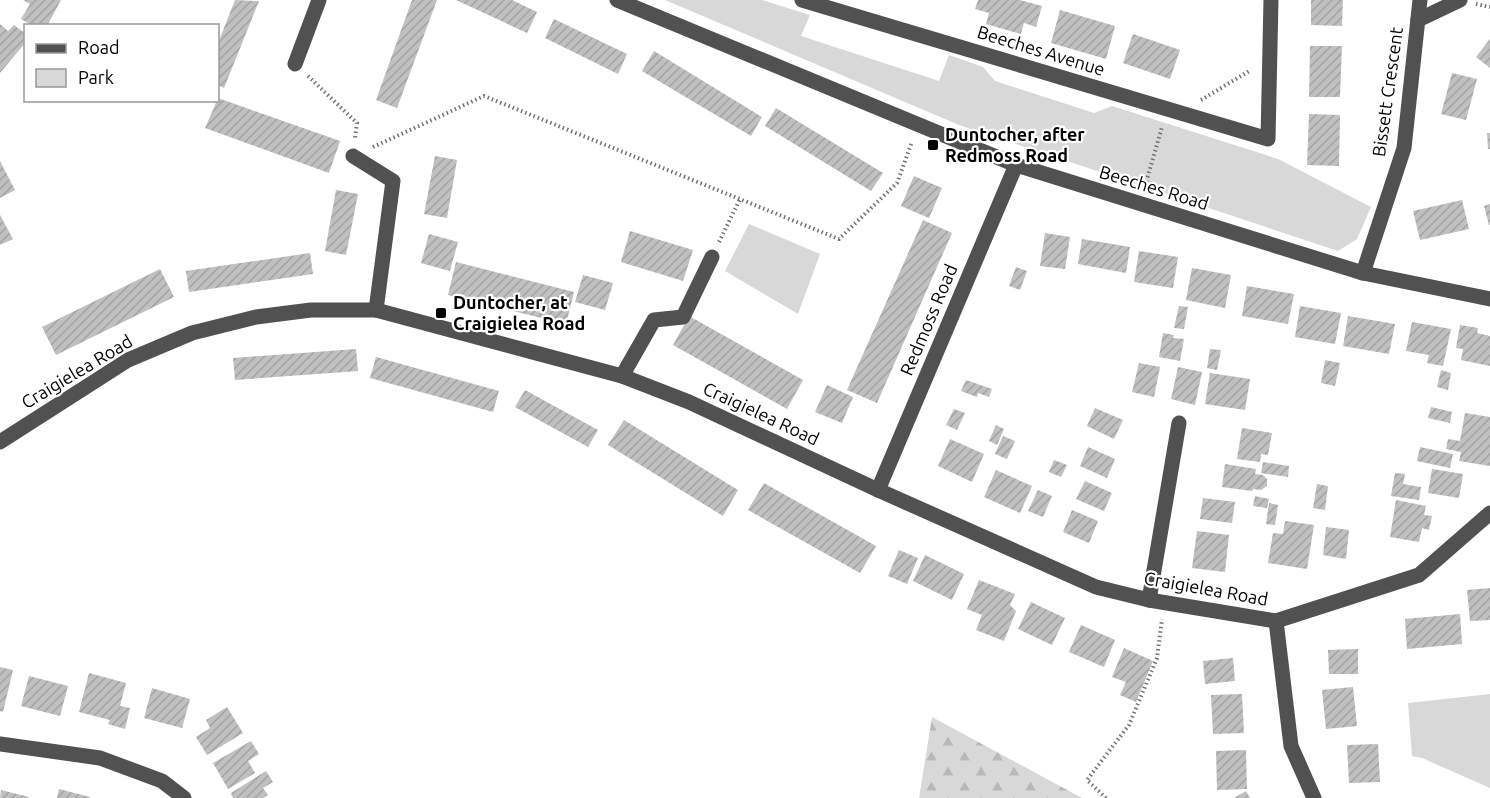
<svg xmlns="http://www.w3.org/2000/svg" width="1490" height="798" viewBox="0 0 1490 798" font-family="Ubuntu,sans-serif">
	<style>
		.green { fill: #d8d8d8 }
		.forest { fill: url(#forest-firs) }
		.building { fill: url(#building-hatch) }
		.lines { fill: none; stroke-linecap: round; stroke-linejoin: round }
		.path { stroke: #737373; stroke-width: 4; stroke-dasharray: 1.5 3; stroke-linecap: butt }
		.minor { stroke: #515151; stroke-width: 15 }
		.poi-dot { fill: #000; stroke: #fff; stroke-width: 2 }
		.labels { text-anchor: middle; stroke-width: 4.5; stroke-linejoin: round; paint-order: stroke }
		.street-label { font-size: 18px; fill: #000; stroke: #fff }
		.poi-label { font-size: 18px; font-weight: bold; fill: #000; stroke: #fff; text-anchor: start }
	</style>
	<defs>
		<pattern id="forest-firs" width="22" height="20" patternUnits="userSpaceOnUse" patternTransform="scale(1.5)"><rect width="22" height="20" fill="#d8d8d8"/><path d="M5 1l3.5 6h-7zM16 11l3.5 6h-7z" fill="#b8b8b8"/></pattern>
		<pattern id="building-hatch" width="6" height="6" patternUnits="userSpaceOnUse" patternTransform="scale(1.5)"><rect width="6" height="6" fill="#c0c0c0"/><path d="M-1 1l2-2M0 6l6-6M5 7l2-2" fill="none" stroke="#a3a3a3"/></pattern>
	</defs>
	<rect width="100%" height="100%" fill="#fff"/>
	<g class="green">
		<path d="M665 0H762L810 15 801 36 939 81 949 55 983 67 995 81 1094 113 1112 106 1278 159 1371 207 1357 239 1338 251 959 125Z"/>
		<path d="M749 224 820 254 798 314 725 271Z"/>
		<path d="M1490 694V788L1422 758 1412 756 1408 703Z"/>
	</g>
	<path class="forest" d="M932 717 1082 798H919Z"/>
	<g class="building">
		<path d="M23 0H61L47 26H33L21 19 30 4Z"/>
		<path d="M235 0 259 1 224 88 218 85V43Z"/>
		<path d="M412 0H437L397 108 376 100Z"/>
		<path d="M456 0H512L537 12 527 33Z"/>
		<path d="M978 0H1020L1042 6 1036 27 1024 23 1021 34 986 24 989 13 975 9Z"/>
		<path d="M1311 0H1343L1342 26 1311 25Z"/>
		<path d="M1060 10 1115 26 1106 59 1051 43Z"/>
		<path d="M554 19 627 54 618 74 545 38Z"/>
		<path d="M0 24 8 31 14 25 26 34V42L0 73Z"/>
		<path d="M1133 34 1180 50 1170 79 1123 63Z"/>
		<path d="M1490 39V68L1476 57Z"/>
		<path d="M1310 46H1342L1340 97H1309Z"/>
		<path d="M654 51 762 117 751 136 642 71Z"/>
		<path d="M1452 73 1477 79 1466 120 1441 114Z"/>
		<path d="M218 98 340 141 329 173 205 128Z"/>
		<path d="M776 108 883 173 871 191 765 126Z"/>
		<path d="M1309 114 1340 115 1339 166 1307 165Z"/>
		<path d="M1487 133H1490V149H1488Z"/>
		<path d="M435 156 457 160 447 218 424 214Z"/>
		<path d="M0 161 15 190 0 198Z"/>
		<path d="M914 176 942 188 929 218 901 206Z"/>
		<path d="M336 190 358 194 346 255 325 251Z"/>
		<path d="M1462 200 1469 229 1420 240 1413 211Z"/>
		<path d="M1490 204V225H1489L1484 206Z"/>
		<path d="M0 215 13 239 0 245Z"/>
		<path d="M923 220 952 233 877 403 847 390Z"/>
		<path d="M630 231 693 250 683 281 621 262Z"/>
		<path d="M1045 233 1070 237 1065 269 1040 266Z"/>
		<path d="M429 234 458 242 450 271 421 263Z"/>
		<path d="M1082 239 1130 247 1126 273 1078 264Z"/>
		<path d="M1139 251 1178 257 1173 288 1134 282Z"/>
		<path d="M310 253 313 274 189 292 186 271Z"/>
		<path d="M456 262 574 292 566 324 448 295Z"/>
		<path d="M1016 267 1027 271 1020 290 1009 286Z"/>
		<path d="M1192 268 1231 275 1225 308 1186 300Z"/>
		<path d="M160 269 174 297 56 355 42 327Z"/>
		<path d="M583 275 613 283 605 310 575 302Z"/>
		<path d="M1247 286 1294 294 1288 324 1242 316Z"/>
		<path d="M1179 306 1188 307 1184 329 1174 328Z"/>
		<path d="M1300 306 1341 313 1335 344 1295 337Z"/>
		<path d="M689 316 803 380 787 409 673 345Z"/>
		<path d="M1348 316 1395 324 1389 354 1343 346Z"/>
		<path d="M1412 322 1451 329 1443 366 1427 363 1429 355 1406 351Z"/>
		<path d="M1460 325 1478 328 1477 333 1490 336V366L1461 360 1463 349 1456 348Z"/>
		<path d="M1163 333 1174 335 1173 338 1184 339 1180 361 1159 357Z"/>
		<path d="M356 349 358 371 235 380 233 358Z"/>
		<path d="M1210 349 1221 350 1217 370 1207 368Z"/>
		<path d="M376 357 499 391 493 412 370 378Z"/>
		<path d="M1325 360 1340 363 1335 386 1321 383Z"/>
		<path d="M1139 363 1160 367 1154 397 1132 392Z"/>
		<path d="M1178 367 1202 372 1195 405 1171 399Z"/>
		<path d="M1441 370 1451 373 1448 390 1437 387Z"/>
		<path d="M1210 373 1250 379 1245 410 1205 404Z"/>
		<path d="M966 380 992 389 989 397 978 393 977 397 961 391Z"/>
		<path d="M827 385 853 397 842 423 815 412Z"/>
		<path d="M525 390 598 430 588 447 515 407Z"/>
		<path d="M1431 407 1452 412 1450 423 1428 418Z"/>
		<path d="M1095 408 1123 420 1114 439 1087 426Z"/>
		<path d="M954 409 965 413 957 430 946 425Z"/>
		<path d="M1465 413 1490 417V466L1459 461 1461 452 1446 449 1448 439 1460 441Z"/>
		<path d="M624 420 738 490 723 516 608 445Z"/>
		<path d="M996 425 1004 429 997 445 989 441Z"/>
		<path d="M1242 428 1272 433 1268 455 1261 454 1260 462 1237 459Z"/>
		<path d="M1003 436 1015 441 1007 459 995 454Z"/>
		<path d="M950 439 984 454 972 482 938 466Z"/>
		<path d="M1088 447 1115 459 1107 478 1080 466Z"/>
		<path d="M1420 447 1453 454 1450 468 1417 461Z"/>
		<path d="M1054 460 1067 465 1061 477 1049 472Z"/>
		<path d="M1263 462 1289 466 1288 477 1261 473Z"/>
		<path d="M1225 464 1256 469 1255 474 1263 475 1267 479V486L1261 490 1253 489 1252 491 1222 487Z"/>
		<path d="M1432 469 1463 474 1459 498 1428 493Z"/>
		<path d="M996 470 1032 486 1020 513 984 497Z"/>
		<path d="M1395 473 1405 474 1403 484 1421 487 1419 500 1391 496Z"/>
		<path d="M1085 481 1112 493 1104 511 1076 499Z"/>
		<path d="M764 483 876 546 860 573 748 510Z"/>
		<path d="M1317 484 1328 486 1325 510 1313 508Z"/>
		<path d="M1038 490 1052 496 1043 517 1028 511Z"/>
		<path d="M1255 496 1269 499 1267 508 1253 506Z"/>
		<path d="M1203 498 1235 502 1232 523 1200 519Z"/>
		<path d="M1396 500 1426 506 1424 515 1432 516 1429 530 1422 528 1419 542 1390 537Z"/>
		<path d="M1269 503 1278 505 1275 525 1266 524Z"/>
		<path d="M1072 510 1098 521 1089 543 1063 532Z"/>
		<path d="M1285 521 1314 525 1307 569 1268 563 1273 533 1283 534Z"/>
		<path d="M1326 527 1349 530 1346 559 1323 555Z"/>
		<path d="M1197 531 1229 535 1225 572 1192 568Z"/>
		<path d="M899 550 918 558 907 584 888 576Z"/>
		<path d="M925 555 964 574 952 600 913 581Z"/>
		<path d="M979 580 1015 594 1010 605 1016 611 1004 641 976 630 982 615 967 609Z"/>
		<path d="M1490 588V620L1470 621 1467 590Z"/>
		<path d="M1031 602 1065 618 1052 645 1018 629Z"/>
		<path d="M1460 614 1462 644 1407 649 1405 619Z"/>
		<path d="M1081 625 1115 640 1104 667 1069 652Z"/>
		<path d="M1124 648 1153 661 1136 702 1120 695 1126 682 1112 677Z"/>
		<path d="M1358 649V674H1329L1328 650Z"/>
		<path d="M1233 658 1235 681 1205 684 1203 661Z"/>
		<path d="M0 667 13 670 3 712 0 711Z"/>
		<path d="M89 673 126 683 120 706 130 708 125 729 108 724 110 720 79 712Z"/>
		<path d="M29 676 68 686 60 716 21 706Z"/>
		<path d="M1353 687 1357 726 1326 729 1322 690Z"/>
		<path d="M152 688 190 699 182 728 144 718Z"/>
		<path d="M1242 694 1244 733 1213 734 1211 695Z"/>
		<path d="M227 707 243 733 207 755 196 737 210 728 206 720Z"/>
		<path d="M251 741 259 754 248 761 255 773 228 789 213 763Z"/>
		<path d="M1378 744 1380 782 1349 783 1347 745Z"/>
		<path d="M1246 750 1247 789 1217 790 1216 751Z"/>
		<path d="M266 771 273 782 263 788 268 795 263 798H233L231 793Z"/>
		<path d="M59 789 90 797V798H57Z"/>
		<path d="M1 790 29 797 28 798H0Z"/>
		<path d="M1246 791 1250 798H1234Z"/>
	</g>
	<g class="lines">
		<g class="path">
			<path d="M1476 4 1490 7"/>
			<path d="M308 76 357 123 355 138"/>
			<path d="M1201 100 1251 70"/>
			<path d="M373 147 484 96 839 239 897 183 912 142"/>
			<path d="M1145 186 1162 127"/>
			<path d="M719 242 740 199"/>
			<path d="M1106 798 1087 780 1129 725 1157 658 1162 619"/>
		</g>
		<g class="minor">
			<path d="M617 0 1016 165 1363 273 1490 299"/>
			<path d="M802 0 1268 139 1271 0"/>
			<path d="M1418 20 1460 0"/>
			<path d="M295 64 319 0"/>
			<path d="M353 156 393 181 376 310"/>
			<path d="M1363 273 1404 148 1420 0"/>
			<path d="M622 376 654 320 683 317 712 257"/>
			<path d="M0 442 128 360 192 333 256 317 311 310H376L622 376 689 402 878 490 1096 587 1149 600 1276 621 1419 575 1490 513"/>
			<path d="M878 490 1016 165"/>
			<path d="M1149 600 1179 423"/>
			<path d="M1276 621 1291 746 1314 798"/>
			<path d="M0 744 100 758 162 781 184 798"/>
		</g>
	</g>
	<g class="poi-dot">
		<rect x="927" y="139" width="12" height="12" rx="3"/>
		<rect x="435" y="307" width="12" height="12" rx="3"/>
	</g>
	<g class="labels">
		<g class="street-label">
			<text transform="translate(1041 51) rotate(17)" y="6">Beeches Avenue</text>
			<text transform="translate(1388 92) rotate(-82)" y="6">Bissett Crescent</text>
			<text transform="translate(1154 188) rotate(17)" y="6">Beeches Road</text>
			<text transform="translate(929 320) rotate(-67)" y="6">Redmoss Road</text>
			<text transform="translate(77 372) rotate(-31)" y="6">Craigielea Road</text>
			<text transform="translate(761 414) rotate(25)" y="6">Craigielea Road</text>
			<text transform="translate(1206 589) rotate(10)" y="6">Craigielea Road</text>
		</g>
		<g class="poi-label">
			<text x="945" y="141">Duntocher, after<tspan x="945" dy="21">Redmoss Road</tspan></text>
			<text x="453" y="309">Duntocher, at<tspan x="453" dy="21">Craigielea Road</tspan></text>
		</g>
	</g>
	<rect x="24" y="24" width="195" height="78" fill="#ffffff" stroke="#999999" stroke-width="1.5"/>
	<rect x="36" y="44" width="30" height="9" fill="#515151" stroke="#999999" stroke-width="1.5"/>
	<text x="78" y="54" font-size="18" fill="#000000">Road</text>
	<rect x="36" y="69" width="30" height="18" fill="#d8d8d8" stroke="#999999" stroke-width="1.5"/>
	<text x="78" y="84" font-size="18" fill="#000000">Park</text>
</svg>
